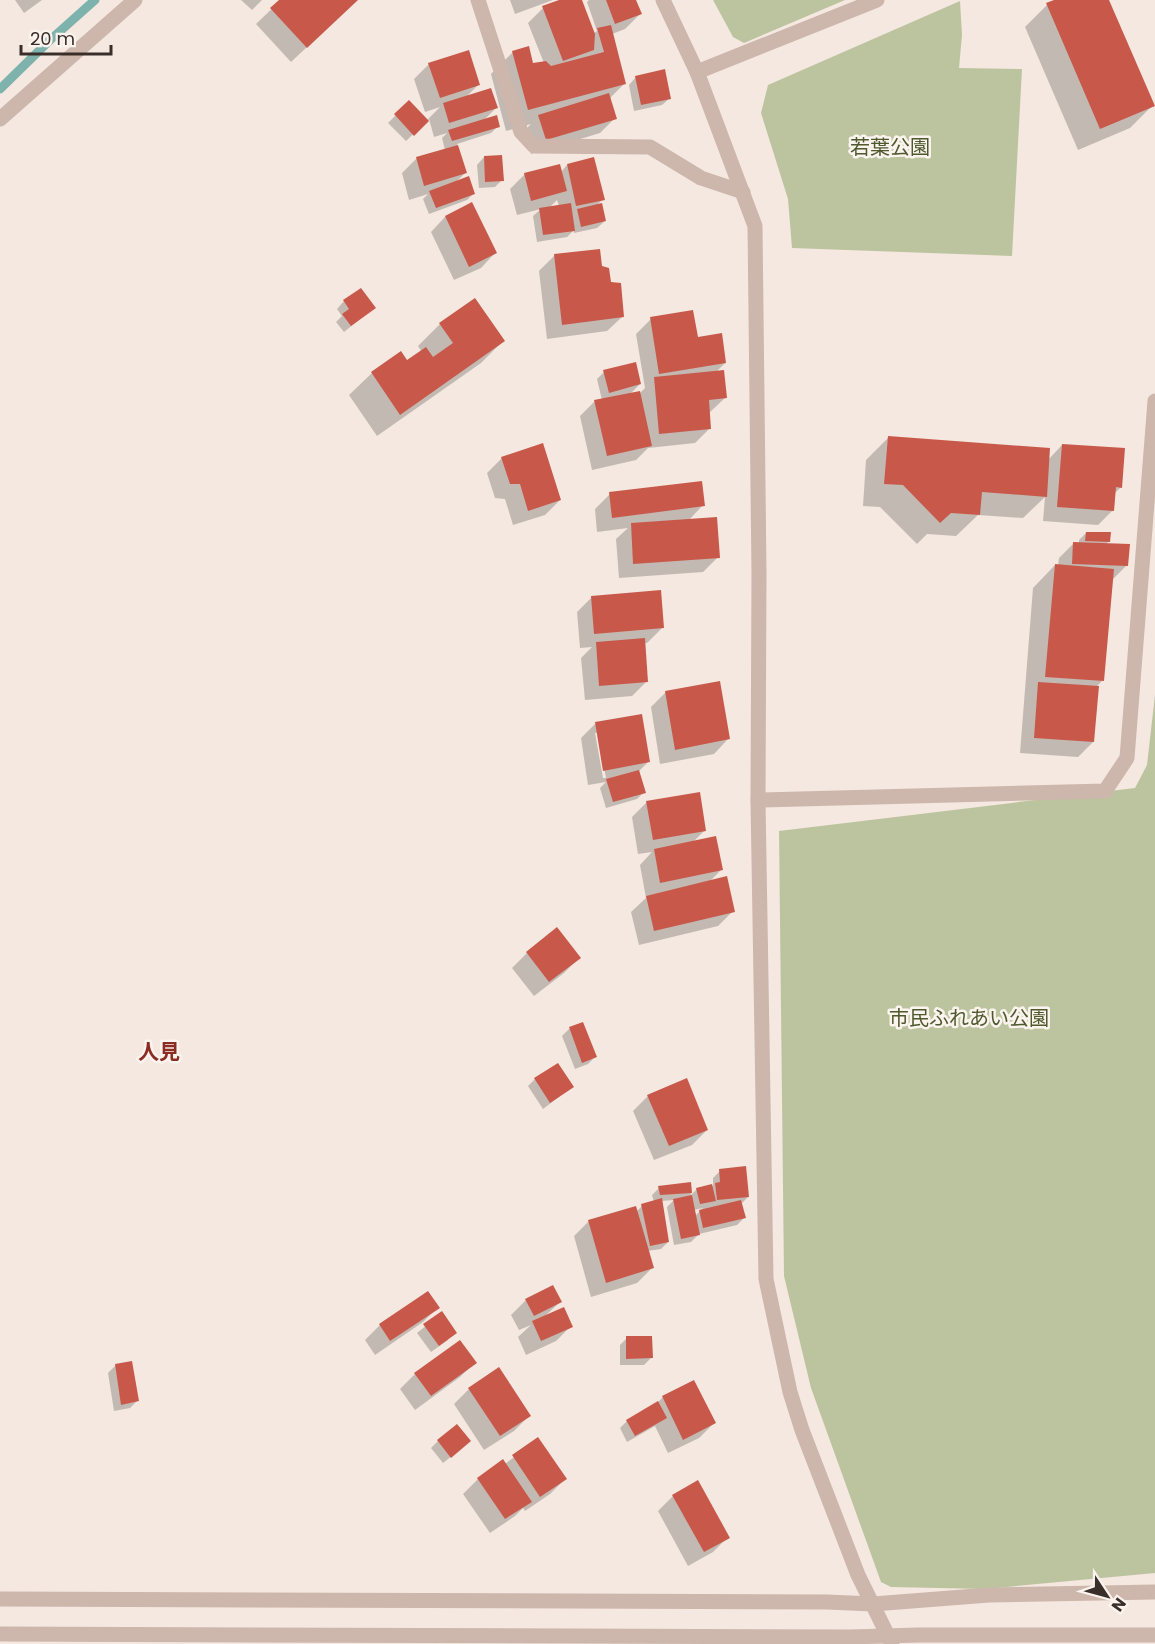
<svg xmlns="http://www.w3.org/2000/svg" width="1155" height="1644" viewBox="0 0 1155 1644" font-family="Poppins,'Noto Sans JP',sans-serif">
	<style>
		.green { fill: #bcc49f }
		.shadow { fill: #0003; fill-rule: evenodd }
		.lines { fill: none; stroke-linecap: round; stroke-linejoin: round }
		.stream { stroke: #7eb2ad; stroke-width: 9 }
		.building { fill: #c8594a }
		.minor { stroke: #cdb6ab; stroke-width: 15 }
		.labels { text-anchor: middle; stroke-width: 5; stroke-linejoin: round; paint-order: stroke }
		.park-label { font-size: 20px; fill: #4f592e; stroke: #fbf3ed }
		.neighbourhood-label { font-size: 21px; font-weight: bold; fill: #8b2d22; stroke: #fbf3ed }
	</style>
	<rect width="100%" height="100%" fill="#f4e8e0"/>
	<g class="green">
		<path d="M713 0H845L744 43 733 37Z"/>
		<path d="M960 1 962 35 959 68 1022 69 1012 256 792 248 788 199 761 113 768 85Z"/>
		<path d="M1155 695V1573L985 1589 891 1587 881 1582 811 1388 784 1276 779 831 1135 788 1147 765Z"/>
	</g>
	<g class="shadow">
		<path d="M15 0H42L24 13Z"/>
		<path d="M241 0H262L252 10Z"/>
		<path d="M281 0H357L291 62 256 24Z"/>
		<path d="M510 0H553L515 14Z"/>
		<path d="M563 0H580L593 34 597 31 587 2 589 0H635L640 14 625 29 612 34 625 83 609 99 615 118 600 133 531 154 524 131 531 124 506 131 491 74 513 52 532 65 544 63 528 23 543 8Z"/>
		<path d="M1058 0H1107L1153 105 1130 128 1078 150 1025 27 1047 5Z"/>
		<path d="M429 64 478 85 466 97 496 108 483 121 498 126 491 133 457 144 465 173 455 183 474 193 467 200 429 214 423 199 428 194 409 200 402 173 417 158 445 150 442 138 447 133 434 137 429 119 406 141 388 123 409 102 427 120 440 107 425 112 414 79Z"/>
		<path d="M636 77 670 98 662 105 634 111 629 85Z"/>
		<path d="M484 157 502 180 495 187 479 188 477 165Z"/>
		<path d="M567 165 603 199 596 206 605 221 597 228 574 233V230L567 237 537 242 533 216 541 209 517 215 510 189 525 174 561 172ZM557 200 559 206 549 208Z"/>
		<path d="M472 204 495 253 481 268 454 280 431 232 445 217Z"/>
		<path d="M554 256 601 267 622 317 607 331 547 339 539 271Z"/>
		<path d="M344 301 374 308 344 332 336 322 342 316 337 309Z"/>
		<path d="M651 319 725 363 715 373 725 398 709 413 710 428 695 443 648 448 636 460 592 470 580 416 594 402 602 400 597 379 604 372 640 384 629 395 639 394 645 388 636 334Z"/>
		<path d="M440 324 503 341 481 363 377 436 349 395 372 373 400 353 407 363 422 352 418 346Z"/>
		<path d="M888 438 1048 460 1062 445 1121 487 1114 494 1113 510 1098 525 1043 521 1045 497 1023 518 978 515 956 536 927 534 917 544 880 507 863 506 866 460Z"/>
		<path d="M502 458 560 500 545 515 513 525 505 499 495 498 487 473Z"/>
		<path d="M610 494 703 505 688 521 718 557 703 572 619 578 616 539 628 528 597 532 595 509Z"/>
		<path d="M1086 533 1109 541 1106 544 1127 565 1112 580 1102 681 1097 686 1093 742 1078 757 1020 753 1033 588 1055 565 1058 566 1059 558 1074 543H1079V540Z"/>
		<path d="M592 597 662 628 647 643H644L647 681 632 696 585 700 581 658 592 647 580 648 577 612Z"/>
		<path d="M666 692 728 739 714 754 660 764 651 707Z"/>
		<path d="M596 723 648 762 638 772 644 792 637 799 606 808 600 788 606 782 588 785 581 738ZM595 733H598L606 778H603Z"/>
		<path d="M647 802 704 831 693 842 721 870 709 882 733 911 718 926 639 945 631 912 646 898 640 865 652 852 638 854 632 817Z"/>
		<path d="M527 953 579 958 564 973 534 996 512 968Z"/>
		<path d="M582 1024 595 1057 588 1064 575 1069 562 1036 569 1029Z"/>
		<path d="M535 1079 572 1087 543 1109 528 1086Z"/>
		<path d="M648 1096 707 1130 692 1145 654 1160 633 1111Z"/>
		<path d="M720 1171 748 1197 741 1204 744 1218 737 1225 699 1234 691 1242 674 1245 667 1207 674 1200 661 1201 668 1242 661 1249 647 1251 652 1268 637 1283 591 1297 574 1236 589 1221 636 1212 642 1206 654 1202 652 1195 659 1188 689 1184 691 1195 697 1189 713 1186V1178ZM703 1208 695 1216 694 1210Z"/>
		<path d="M428 1293 438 1307 423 1322 375 1355 365 1340 380 1325Z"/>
		<path d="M526 1300 560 1302 545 1316 571 1326 556 1341 526 1355 518 1337 531 1325 519 1330 511 1315Z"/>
		<path d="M442 1313 448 1340 431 1352 417 1333Z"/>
		<path d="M627 1338 651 1358 644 1365H620V1345Z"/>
		<path d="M460 1342 475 1362 460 1377 415 1410 400 1389 415 1374Z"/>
		<path d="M116 1365 137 1401 130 1408 114 1411 108 1373Z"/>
		<path d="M693 1382 714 1423 699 1438 668 1453 655 1426 627 1442 620 1428 627 1421 656 1404 662 1398Z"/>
		<path d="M469 1389 529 1416 514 1431 484 1450 454 1404Z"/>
		<path d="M537 1439 565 1479 550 1494 525 1511 523 1508 515 1516 490 1533 463 1494 478 1479 505 1464Z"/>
		<path d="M438 1441 462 1448 443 1463 431 1448Z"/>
		<path d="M673 1496 728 1537 713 1552 688 1566 658 1511Z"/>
	</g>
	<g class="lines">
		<path class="stream" d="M0 89 49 41 95 0"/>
	</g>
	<g class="building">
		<path d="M279 0H358L307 48 270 8Z"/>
		<path d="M559 0H582L595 34 594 50 563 61 542 6Z"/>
		<path d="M606 0H636L642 14 615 24Z"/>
		<path d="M1054 0H1109L1155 106 1100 129 1046 3Z"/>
		<path d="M611 25 626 84 528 110 512 51 529 46 533 63 546 61 551 66 604 52 597 28Z"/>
		<path d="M469 50 480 85 440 98 428 63Z"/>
		<path d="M665 69 671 99 641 105 635 76Z"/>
		<path d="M491 88 498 108 449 123 443 103Z"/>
		<path d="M609 93 617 119 546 140 538 115Z"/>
		<path d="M409 100 429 121 414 136 394 114Z"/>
		<path d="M497 115 500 127 452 141 448 130Z"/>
		<path d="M458 145 467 173 424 186 416 157Z"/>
		<path d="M502 155 504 181 485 182 484 156Z"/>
		<path d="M594 157 605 200 576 206 567 164Z"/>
		<path d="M560 164 567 191 531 201 524 173Z"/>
		<path d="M469 176 475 194 436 208 429 191Z"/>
		<path d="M472 202 497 253 469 267 445 216Z"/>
		<path d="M571 203 575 231 543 235 539 208Z"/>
		<path d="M602 203 606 221 581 227 577 209Z"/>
		<path d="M600 249 602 266 609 268 611 282 621 283 624 317 562 325 554 254Z"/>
		<path d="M361 288 376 308 351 326 342 314 349 309 343 300Z"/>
		<path d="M475 298 505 341 400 415 371 372 401 351 407 360 426 347 433 357 453 343 439 323Z"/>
		<path d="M693 310 698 337 722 333 726 363 659 374 650 317Z"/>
		<path d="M636 362 641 384 609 393 603 370Z"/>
		<path d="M724 370 727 398 709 400 711 429 659 434 654 377Z"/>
		<path d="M640 391 652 446 607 456 594 400Z"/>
		<path d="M888 436 1050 448 1047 497 982 492 980 515 951 513 940 523 903 485 884 484Z"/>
		<path d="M543 443 561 500 528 511 520 484H510L501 457Z"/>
		<path d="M1062 444 1125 448 1122 488 1116 487 1114 511 1057 507Z"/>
		<path d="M702 481 705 506 612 518 609 492Z"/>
		<path d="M717 517 720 558 633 564 631 523Z"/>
		<path d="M1086 532H1111L1110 542 1085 541Z"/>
		<path d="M1073 542 1130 544 1128 566 1072 564Z"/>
		<path d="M1055 564 1114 569 1104 681 1045 677Z"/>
		<path d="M661 590 664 628 594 634 591 596Z"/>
		<path d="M645 638 648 682 599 686 596 642Z"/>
		<path d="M720 681 730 739 675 750 665 691Z"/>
		<path d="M1038 682 1099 686 1094 742 1034 738Z"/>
		<path d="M642 714 650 762 603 771 595 722Z"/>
		<path d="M639 770 646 793 613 802 606 779Z"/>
		<path d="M700 792 706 831 653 840 646 801Z"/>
		<path d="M716 836 723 870 660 883 654 849Z"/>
		<path d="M727 876 735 912 654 931 646 896Z"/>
		<path d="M557 927 581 958 549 982 526 952Z"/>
		<path d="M583 1022 597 1057 582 1063 569 1027Z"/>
		<path d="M558 1063 574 1087 550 1103 534 1078Z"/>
		<path d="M687 1078 708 1130 669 1146 647 1095Z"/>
		<path d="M746 1166 749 1197 717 1200 715 1183 720 1182 719 1169Z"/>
		<path d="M691 1182 692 1193 660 1195 658 1186Z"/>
		<path d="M712 1184 716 1201 700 1204 696 1188Z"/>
		<path d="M692 1195 700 1235 681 1239 673 1199Z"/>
		<path d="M662 1198 669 1242 650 1246 641 1204Z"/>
		<path d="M741 1200 746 1218 703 1228 699 1210Z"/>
		<path d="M636 1206 654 1268 606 1283 588 1220Z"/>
		<path d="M553 1285 562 1302 534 1316 525 1299Z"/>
		<path d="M428 1291 440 1308 390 1341 379 1324Z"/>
		<path d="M564 1307 573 1327 541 1341 532 1321Z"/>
		<path d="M442 1311 457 1333 439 1346 423 1324Z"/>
		<path d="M626 1336H652L653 1358 626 1359Z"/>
		<path d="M460 1340 477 1363 431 1396 414 1373Z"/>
		<path d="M132 1361 139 1401 121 1405 115 1364Z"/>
		<path d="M499 1367 531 1416 500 1436 468 1388Z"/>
		<path d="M694 1380 716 1423 683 1440 662 1396Z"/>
		<path d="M658 1401 667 1418 635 1436 626 1420Z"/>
		<path d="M457 1424 471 1441 451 1458 437 1440Z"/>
		<path d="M538 1437 567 1479 540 1497 512 1455Z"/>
		<path d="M503 1459 532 1502 505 1519 477 1478Z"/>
		<path d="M698 1480 730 1538 704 1552 672 1495Z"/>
	</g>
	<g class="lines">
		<g class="minor">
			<path d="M478 0 521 132 534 146 650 147 701 178 743 192"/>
			<path d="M663 0 697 72 755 226 759 573 758 800 766 1279 790 1392 802 1430 858 1575 892 1644"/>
			<path d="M697 72 877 0"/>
			<path d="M0 119 135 0"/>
			<path d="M758 800 1105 791 1127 758 1155 401"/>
			<path d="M0 1599 827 1602 873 1604 989 1595 1155 1592"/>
			<path d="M0 1634 850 1637 918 1635H1155"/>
		</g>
	</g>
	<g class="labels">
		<g class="park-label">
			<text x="890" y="154">若葉公園</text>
			<text x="969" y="1025">市民ふれあい公園</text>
		</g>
		<g class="neighbourhood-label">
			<text x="159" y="1059">人見</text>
		</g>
	</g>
	<g transform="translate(1107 1596) rotate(126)" stroke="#fbf3ed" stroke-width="4.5" paint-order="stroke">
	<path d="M0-4.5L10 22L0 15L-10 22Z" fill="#3a2e2b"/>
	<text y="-9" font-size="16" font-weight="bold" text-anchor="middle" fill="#3a2e2b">N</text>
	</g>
	<path d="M21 45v9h90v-9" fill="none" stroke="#3a2e2b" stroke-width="3"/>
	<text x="30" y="45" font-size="18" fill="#3a2e2b" stroke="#fbf3ed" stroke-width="4.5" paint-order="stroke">20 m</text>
</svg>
